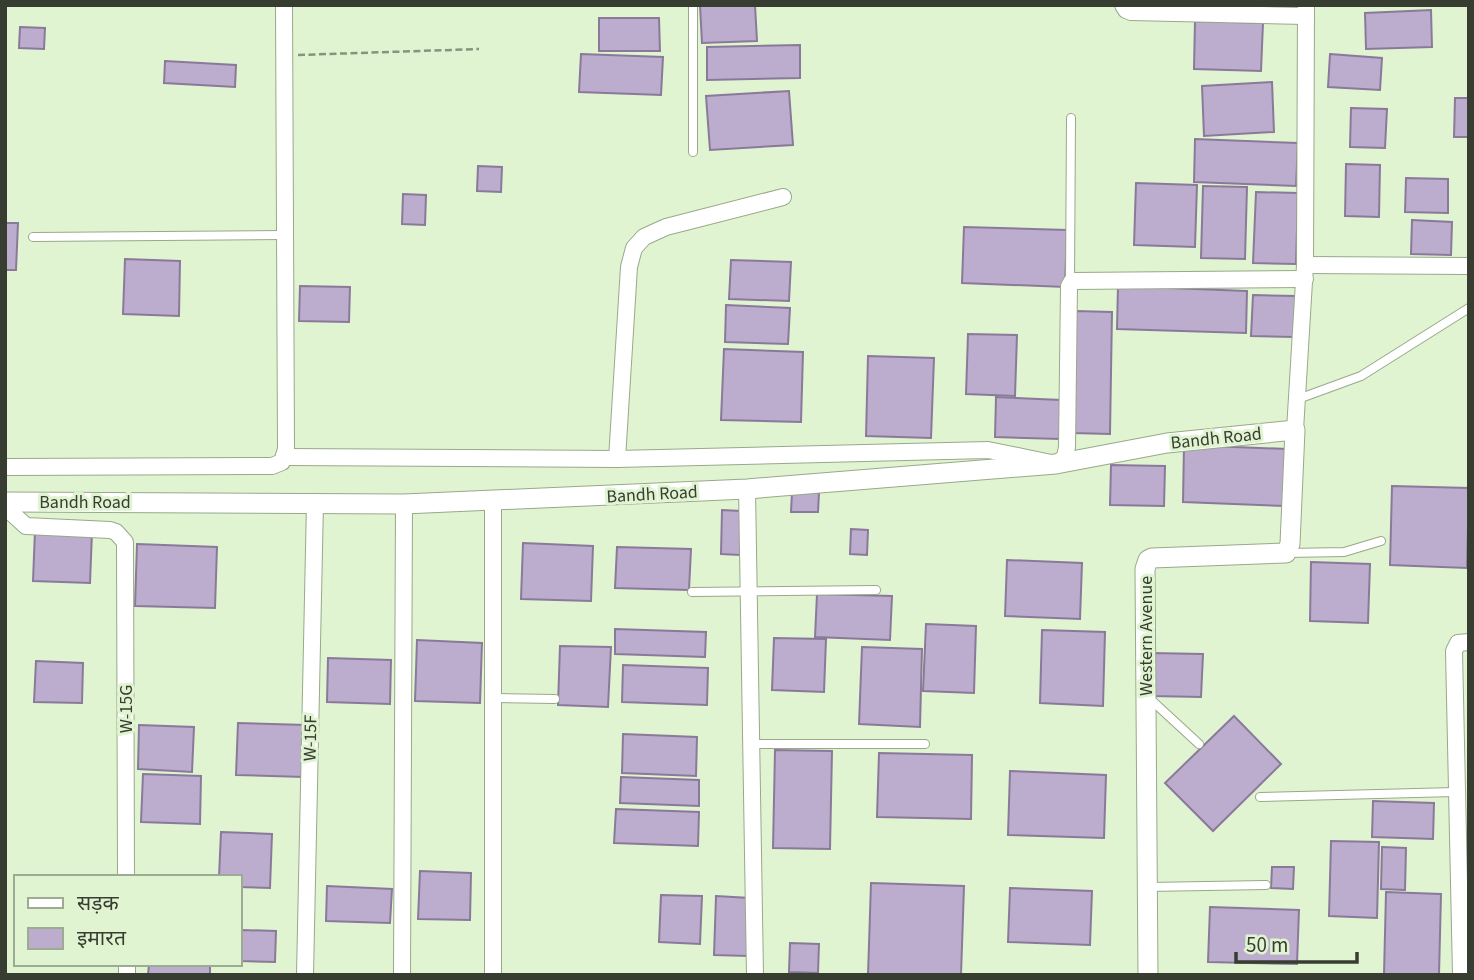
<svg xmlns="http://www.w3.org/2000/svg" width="1474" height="980" viewBox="0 0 1474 980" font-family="'Source Sans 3','Noto Sans Devanagari',sans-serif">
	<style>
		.building { fill: #bcaccd; stroke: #8a7a99; stroke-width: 2 }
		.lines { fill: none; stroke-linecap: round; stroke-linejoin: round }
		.service-casing { stroke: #98a989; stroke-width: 10 }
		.minor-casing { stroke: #98a989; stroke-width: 18 }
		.tertiary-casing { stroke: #98a989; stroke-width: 21 }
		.path { stroke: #87937c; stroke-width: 2.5; stroke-dasharray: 7 3.5; stroke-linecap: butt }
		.service { stroke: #fff; stroke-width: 8 }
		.minor { stroke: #fff; stroke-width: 16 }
		.tertiary { stroke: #fff; stroke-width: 19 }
		.labels { text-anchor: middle; stroke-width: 6; stroke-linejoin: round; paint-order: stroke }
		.street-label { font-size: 18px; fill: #373e31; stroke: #e1f4d2 }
	</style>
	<rect width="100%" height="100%" fill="#e1f4d2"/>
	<g class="building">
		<path d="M700 5H755L757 41 702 43Z"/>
		<path d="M1431 10 1432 47 1366 49 1365 13Z"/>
		<path d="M599 18H659L660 51H599Z"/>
		<path d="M1195 21 1263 23 1261 71 1194 69Z"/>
		<path d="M20 27 45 28 44 49 19 48Z"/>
		<path d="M800 45V78L707 80V47Z"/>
		<path d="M581 54 663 57 661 95 579 92Z"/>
		<path d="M1330 54 1382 58 1380 90 1328 87Z"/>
		<path d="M165 61 236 65 235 87 164 83Z"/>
		<path d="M1272 82 1274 132 1204 136 1202 86Z"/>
		<path d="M789 91 793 145 710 150 706 96Z"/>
		<path d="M1455 98H1469V137H1454Z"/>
		<path d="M1351 108 1387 109 1385 148 1350 147Z"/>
		<path d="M1195 139 1298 143 1296 186 1194 182Z"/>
		<path d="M1346 164 1380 165 1379 217 1345 216Z"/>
		<path d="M478 166 502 167 501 192 477 191Z"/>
		<path d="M1406 178 1448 179V213L1405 212Z"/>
		<path d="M1136 183 1197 185 1195 247 1134 245Z"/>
		<path d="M1203 186 1247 187 1245 259 1201 258Z"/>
		<path d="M1256 192 1298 193 1296 264 1253 263Z"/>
		<path d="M403 194 426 195 425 225 402 224Z"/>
		<path d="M1412 220 1452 222 1451 255 1411 254Z"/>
		<path d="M5 223H18L16 270H5Z"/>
		<path d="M964 227 1067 230 1065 287 962 283Z"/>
		<path d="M125 259 180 261 179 316 123 314Z"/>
		<path d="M731 260 791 262 789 301 729 299Z"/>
		<path d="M300 286 350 287 349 322 299 321Z"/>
		<path d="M1118 286 1247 291 1246 333 1117 329Z"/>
		<path d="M1253 295 1296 296 1294 337 1251 336Z"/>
		<path d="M726 305 790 308 788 344 725 342Z"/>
		<path d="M1075 311 1112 312 1110 434 1073 433Z"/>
		<path d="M968 334 1017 335 1015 396 966 394Z"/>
		<path d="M724 349 803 352 801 422 721 420Z"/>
		<path d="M868 356 934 358 931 438 866 436Z"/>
		<path d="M996 397 1061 400 1060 439 995 437Z"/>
		<path d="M1184 445 1287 449 1285 506 1183 502Z"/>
		<path d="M1111 465 1165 466 1164 506 1110 505Z"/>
		<path d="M1392 486 1469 488 1467 568 1390 565Z"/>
		<path d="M792 492 819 493 818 512H791Z"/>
		<path d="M722 510 741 511 740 555 721 554Z"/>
		<path d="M851 529 868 530 867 555 850 554Z"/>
		<path d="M35 530 92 532 90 583 33 581Z"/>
		<path d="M523 543 593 546 591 601 521 599Z"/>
		<path d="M137 544 217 547 215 608 135 606Z"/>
		<path d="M617 547 691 549 689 590 615 588Z"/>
		<path d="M1007 560 1082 563 1080 619 1005 616Z"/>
		<path d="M1311 562 1370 564 1368 623 1310 621Z"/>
		<path d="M817 594 892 596 890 640 815 637Z"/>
		<path d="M926 624 976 626 974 693 923 691Z"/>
		<path d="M615 629 706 632 705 657 615 654Z"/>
		<path d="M1042 630 1105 632 1103 706 1040 703Z"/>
		<path d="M774 638 826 639 824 692 772 690Z"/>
		<path d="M417 640 482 643 480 703 415 701Z"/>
		<path d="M560 646 611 647 608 707 558 705Z"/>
		<path d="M862 647 922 649 920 727 859 724Z"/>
		<path d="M1152 653 1203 654 1201 697 1151 696Z"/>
		<path d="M328 658 391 660 390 704 327 702Z"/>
		<path d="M36 661 83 663 82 703 34 702Z"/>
		<path d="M623 665 708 668 707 705 622 702Z"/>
		<path d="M1234 716 1281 764 1213 831 1165 783Z"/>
		<path d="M238 723 306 725 304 777 236 775Z"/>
		<path d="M139 725 194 727 192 772 138 769Z"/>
		<path d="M623 734 697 737 696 776 622 773Z"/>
		<path d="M775 750 832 751 830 849 773 848Z"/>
		<path d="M879 753 972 755 971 819 877 817Z"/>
		<path d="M1010 771 1106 775 1104 838 1008 835Z"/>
		<path d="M143 774 201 776 200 824 141 822Z"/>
		<path d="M621 777 699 780V806L620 803Z"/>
		<path d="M1373 801 1434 803 1433 839 1372 837Z"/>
		<path d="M616 809 699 812 698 846 614 843Z"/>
		<path d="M221 832 272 834 270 888 240 887V877H219Z"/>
		<path d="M1331 841 1379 842 1377 918 1329 916Z"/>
		<path d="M1382 847 1406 848 1405 890 1381 889Z"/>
		<path d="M1272 867H1294L1293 889 1271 888Z"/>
		<path d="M420 871 471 873 470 920 418 919Z"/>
		<path d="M871 883 964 886 961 975H868Z"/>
		<path d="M327 886 392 889 390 923 326 921Z"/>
		<path d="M1010 888 1092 891 1090 945 1008 942Z"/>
		<path d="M1386 892 1441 894 1439 975H1384Z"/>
		<path d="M661 895 702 896 700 944 659 942Z"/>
		<path d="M716 896 750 898 748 956 714 955Z"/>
		<path d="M1210 907 1299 910 1297 964 1208 962Z"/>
		<path d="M241 930 276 931 275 962 240 961Z"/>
		<path d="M790 943 819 944 818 973 789 972Z"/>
		<path d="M149 964H210V975H148Z"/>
	</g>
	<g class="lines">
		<defs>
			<g id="service">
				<path d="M693 152V5"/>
				<path d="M33 237 285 235"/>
				<path d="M1070 282 1071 118"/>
				<path d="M1298 399 1361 376 1469 308"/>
				<path d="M1286 553 1344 552 1381 541"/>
				<path d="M692 592 876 590"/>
				<path d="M1148 697 1199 744"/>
				<path d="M493 698 555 699"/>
				<path d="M751 744H925"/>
				<path d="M1260 797 1455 792"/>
				<path d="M1147 887 1266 885"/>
			</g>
			<g id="minor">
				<path d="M1123 5 1126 10 1131 12 1306 16"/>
				<path d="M1305 265 1469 266"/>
				<path d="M1295 430 1305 265 1306 5"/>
				<path d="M285 457 617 459 988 450 1056 464 1065 457 1067 447 1069 286 1072 281 1305 279"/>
				<path d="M617 459 629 267 634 248 644 237 666 227 783 197"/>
				<path d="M5 467 272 466 282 462 286 449 284 5"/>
				<path d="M747 489 755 975"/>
				<path d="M5 507 26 526 110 530 116 532 125 542 126 877"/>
				<path d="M127 964V975"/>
				<path d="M305 975 315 502"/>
				<path d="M402 975 404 504"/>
				<path d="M493 975V501"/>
				<path d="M1461 975 1454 651 1458 643 1469 642"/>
			</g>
			<path id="tertiary" d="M5 502 404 504 747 489 1056 464 1167 443 1295 430 1290 544 1286 553 1152 558 1148 560 1145 569 1148 975"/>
		</defs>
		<use href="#service" class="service-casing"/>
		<use href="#minor" class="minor-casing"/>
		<use href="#tertiary" class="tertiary-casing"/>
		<path class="path" d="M298 55 479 49"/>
		<use href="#service" class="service"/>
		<use href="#minor" class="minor"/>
		<use href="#tertiary" class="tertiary"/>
	</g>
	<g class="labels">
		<g class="street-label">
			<text transform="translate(1216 438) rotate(-6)" y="6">Bandh Road</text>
			<text transform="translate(652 494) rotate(-3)" y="6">Bandh Road</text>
			<text x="85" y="508">Bandh Road</text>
			<text transform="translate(1146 636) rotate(-90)" y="6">Western Avenue</text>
			<text transform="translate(126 709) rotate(-90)" y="6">W-15G</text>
			<text transform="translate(310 738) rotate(-89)" y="6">W-15F</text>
		</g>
	</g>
	<rect width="1474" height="980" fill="none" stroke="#373e31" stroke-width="14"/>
	<rect x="14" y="875" width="228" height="91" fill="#e1f4d2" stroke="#9dab92" stroke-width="2"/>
	<rect x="28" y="898" width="35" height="10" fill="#ffffff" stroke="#9dab92" stroke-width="2"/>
	<text x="77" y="910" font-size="21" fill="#373e31">सड़क</text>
	<rect x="28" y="928" width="35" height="21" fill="#bcaccd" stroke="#9dab92" stroke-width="2"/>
	<text x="77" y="945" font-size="21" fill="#373e31">इमारत</text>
	<path d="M1236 952v10h121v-10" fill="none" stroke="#373e31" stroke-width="3.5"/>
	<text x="1246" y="952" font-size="21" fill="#373e31" stroke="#e1f4d2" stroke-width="5" paint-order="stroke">50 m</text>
</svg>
